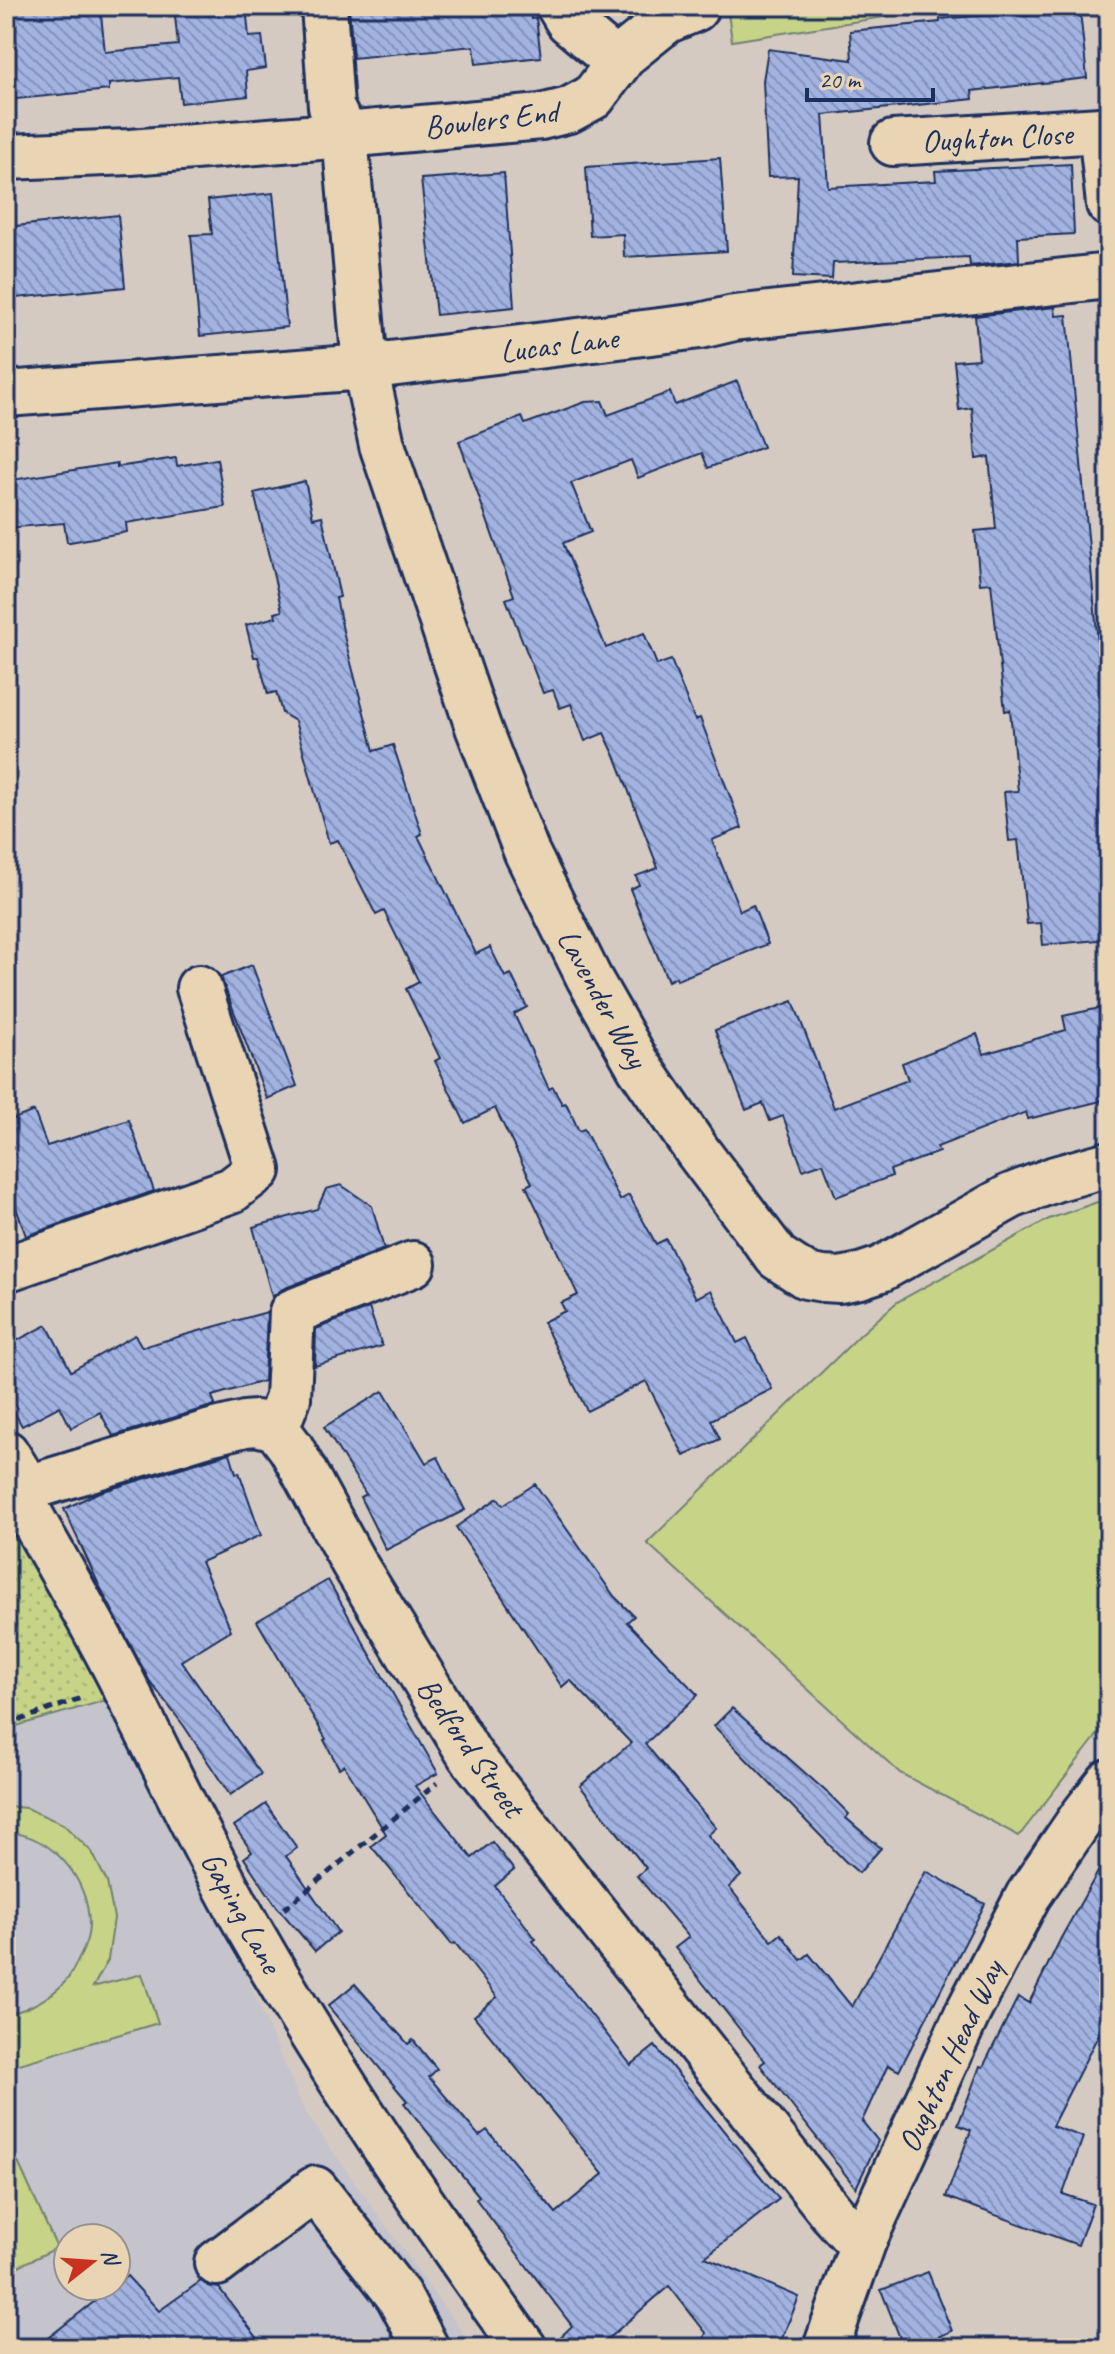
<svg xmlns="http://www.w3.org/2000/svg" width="1115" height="2354" viewBox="0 0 1115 2354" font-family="Caveat,sans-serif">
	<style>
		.built { fill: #c5c3cb; fill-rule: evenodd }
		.grass { fill: #c7d387; stroke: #718172; stroke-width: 2 }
		.park { fill: url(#park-dots); stroke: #718172; stroke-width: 2 }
		.building { fill: url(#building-back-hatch); stroke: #1b2f5e; stroke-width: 2 }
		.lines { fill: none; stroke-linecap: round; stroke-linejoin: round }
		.minor-casing { stroke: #1b2f5e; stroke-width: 50 }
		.path { stroke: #1b2f5e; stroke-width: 5; stroke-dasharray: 8 6; stroke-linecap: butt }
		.minor { stroke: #e9d4b3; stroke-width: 44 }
		.labels { text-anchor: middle; stroke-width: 7; stroke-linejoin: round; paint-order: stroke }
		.street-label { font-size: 32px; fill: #1b2f5e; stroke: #e9d4b3 }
	</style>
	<defs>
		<pattern id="park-dots" width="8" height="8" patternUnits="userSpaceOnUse" patternTransform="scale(2)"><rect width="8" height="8" fill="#c7d387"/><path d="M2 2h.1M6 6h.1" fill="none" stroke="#aab577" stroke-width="1.8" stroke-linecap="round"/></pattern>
		<pattern id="building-back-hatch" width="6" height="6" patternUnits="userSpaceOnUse" patternTransform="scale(2)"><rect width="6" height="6" fill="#a2b3e2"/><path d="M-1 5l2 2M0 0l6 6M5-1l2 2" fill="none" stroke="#8392ba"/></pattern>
	</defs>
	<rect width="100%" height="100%" fill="#d4cac1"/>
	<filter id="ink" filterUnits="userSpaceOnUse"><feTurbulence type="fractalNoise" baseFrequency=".0125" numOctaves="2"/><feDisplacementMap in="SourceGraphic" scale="16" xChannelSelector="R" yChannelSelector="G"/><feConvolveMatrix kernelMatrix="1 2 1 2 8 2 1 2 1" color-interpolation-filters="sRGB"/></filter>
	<g filter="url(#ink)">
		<path class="built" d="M114 1698 225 1926 305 2112 429 2287 474 2348H6V1729ZM68 2238H116V2286H68Z"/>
		<g class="grass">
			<path d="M727 6H953L732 41Z"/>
			<path d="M1109 1198V1720L1019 1836 900 1773 647 1543 861 1334 897 1302 1049 1219Z"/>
			<path d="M6 1806 26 1808 63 1824 92 1852 107 1882 114 1918 108 1960 93 1987 142 1974 158 2023 6 2068V2015C29 2009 48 2000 65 1982 69 1978 72 1972 75 1966 82 1954 89 1940 89 1925 89 1879 53 1835 6 1832Z"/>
			<path d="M18 2162 57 2248 6 2272V2167Z"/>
		</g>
		<path class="park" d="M6 1503 114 1698 6 1729Z"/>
		<g class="building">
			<path d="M37 6H100L105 52 178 45 174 6H246L249 37 262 36 266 68 246 71 248 96 181 103 178 77 109 84V90L6 100V9Z"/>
			<path d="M349 6H529L531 19 536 18 541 57 476 64 474 46 353 58Z"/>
			<path d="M1080 11 1087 78 972 91 973 99 823 115 828 187 936 181 935 171 1071 164 1074 234 1018 237 1019 261 970 266 969 257 833 263 832 279 793 277 798 176 768 177 763 81 768 49 852 60 850 31 940 22V19L1023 12 1024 16Z"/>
			<path d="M720 158 727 251 624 257 623 234 590 236 586 167Z"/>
			<path d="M504 173 514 307 436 315 421 179Z"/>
			<path d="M273 193 287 327 200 336 191 235 212 234 208 200Z"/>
			<path d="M118 215 125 287 6 299V227Z"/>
			<path d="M1055 307 1056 316 1067 315 1109 759V939L1043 945 1041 923 1027 924 1018 840 1009 841 1004 792 1018 791 1010 710 1005 711 991 583 980 584 975 531 996 529 989 457 976 459 972 408 959 410 954 361 979 359 975 316Z"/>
			<path d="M737 381 763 447 708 468 702 453 638 478 631 460 571 483 591 532 563 543 606 648 644 633 657 665 671 660 695 720 700 718 742 828 712 840 740 911 753 905 768 944 677 980 676 977 668 981 630 889 639 885 636 876 658 868 616 758 604 733 585 741 571 704 560 708 553 690 543 693 506 599 514 596 459 441 522 417 525 424 585 402 602 401 608 415 670 392 675 405Z"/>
			<path d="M176 458 177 466 217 459 225 507 126 523 127 532 70 542H67L64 523 6 528V481L117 463V467Z"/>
			<path d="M305 481 313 518 322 516 340 597 336 598 345 640 374 751 393 745 422 834 418 836 476 954 490 947 505 977 511 974 527 1007 514 1014 549 1089 553 1087 562 1104 566 1103 579 1131 584 1129 620 1200 629 1195 656 1244 666 1239 696 1298 711 1290 737 1343 747 1338 772 1389 711 1420 720 1439 684 1456 646 1381 587 1411 543 1322 565 1311 561 1303 578 1295 526 1186 532 1183 495 1108 465 1123 435 1061 440 1058 406 989 419 982 384 911 376 915 338 840 329 843 295 721 282 713 276 692 268 694 258 657H254L246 625 276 617 275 613 282 611 254 493Z"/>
			<path d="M252 965 297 1086 267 1099 221 977Z"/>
			<path d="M793 1001 834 1108 908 1080 902 1063 977 1034 984 1054 1066 1030 1063 1016 1109 1006V1099L1028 1119 1026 1112 937 1147 939 1152 890 1170 892 1176 836 1197 823 1163 803 1170 783 1116 770 1121 763 1103 746 1110 715 1030Z"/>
			<path d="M34 1111 47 1146 129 1120 154 1191 26 1236 6 1179V1122Z"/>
			<path d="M341 1185 372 1206 384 1249 283 1289 272 1297 253 1227 317 1209 326 1189Z"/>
			<path d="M369 1308 382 1346 315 1366 316 1329Z"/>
			<path d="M267 1312 264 1381 212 1396 215 1405 113 1436 100 1412 71 1428 60 1406 22 1426 6 1398V1346L47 1325 71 1371 135 1335 142 1347Z"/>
			<path d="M383 1391 426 1463 438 1457 465 1510 386 1550 360 1497 366 1494 324 1427Z"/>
			<path d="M230 1453 236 1473 239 1472 261 1535 201 1562 231 1630 181 1661 261 1774 230 1795 184 1726 149 1680 99 1585 64 1509 97 1493Z"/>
			<path d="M535 1484 614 1596 634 1616 627 1622 698 1695 645 1744 716 1828 708 1835 741 1876 729 1887 772 1941 781 1934 801 1960 809 1954 852 2007 926 1871 985 1904 899 2071 888 2065 862 2121 878 2141 856 2188 760 2065 765 2061 675 1948 689 1937 637 1876 646 1868 580 1786 631 1743 570 1680 562 1687 456 1527 498 1498 503 1505Z"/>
			<path d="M328 1580 438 1773 415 1786 472 1858 492 1842 514 1870 495 1886 536 1939 533 1941 631 2065 655 2046 779 2199 705 2257 799 2297 778 2348H700L706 2333 669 2286 597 2348H549L572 2326 476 2199 479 2196 404 2103 407 2101 328 2006 355 1984 408 2044 413 2040 437 2069 429 2077 479 2136 487 2130 556 2213 603 2174 474 2016 497 1997 455 1943 452 1945 371 1846 386 1834 344 1765 339 1768 324 1740 326 1739 257 1621Z"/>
			<path d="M732 1708 831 1796 849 1814 846 1818 881 1848 859 1873 845 1861 714 1726Z"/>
			<path d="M266 1804 297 1848 286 1856 338 1932 315 1951 277 1907 244 1858 252 1852 234 1826Z"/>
			<path d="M1109 1852V2014L1052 2126 1083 2137 1063 2194 1093 2204 1078 2245 946 2197 971 2130 958 2125 980 2066 983 2067 1018 1997 1029 2003 1061 1938Z"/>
			<path d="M928 2272 952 2331 911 2348H904L881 2290Z"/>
			<path d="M127 2276 159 2311 201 2281 208 2286 219 2288 265 2348H35Z"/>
		</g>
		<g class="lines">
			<defs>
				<g id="minor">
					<path d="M324 6 331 107 345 135 541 117 569 110 593 97 625 54 666 21 695 9"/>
					<path d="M559 6 568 21 618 63"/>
					<path d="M1109 129 1101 130 1109 204"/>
					<path d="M893 143 1101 130"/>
					<path d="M6 157 130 152 345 135 365 367 382 445 478 727 527 853 589 978 639 1066 698 1152 777 1257 806 1276 823 1279 840 1280 860 1276 881 1269 1011 1196 1055 1179 1109 1164"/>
					<path d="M6 394 365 367 700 326 734 318 1109 276"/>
					<path d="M6 1269 232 1190 258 1170 199 988"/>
					<path d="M276 1428 288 1398 292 1312 413 1264"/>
					<path d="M6 1453 28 1488 26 1507C59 1567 95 1626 125 1687 167 1769 206 1854 252 1934 334 2077 428 2214 524 2348"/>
					<path d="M28 1488 208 1433 245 1424 256 1423 276 1428 291 1448 353 1562 470 1755 831 2212 850 2233 864 2240"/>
					<path d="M217 2263 315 2189 398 2295 426 2348"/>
					<path d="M826 2348 864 2240 968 2012 1028 1896 1082 1817 1109 1782"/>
				</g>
			</defs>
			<use href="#minor" class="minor-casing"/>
			<g class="path">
				<path d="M6 1725 81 1698"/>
				<path d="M284 1909 437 1783"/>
			</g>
			<use href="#minor" class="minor"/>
		</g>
	</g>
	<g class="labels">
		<g class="street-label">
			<text transform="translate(491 119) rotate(-7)" y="11">Bowlers End</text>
			<text transform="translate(997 137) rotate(-3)" y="11">Oughton Close</text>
			<text transform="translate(559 344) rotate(-7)" y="11">Lucas Lane</text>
			<text transform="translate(603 998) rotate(61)" y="11">Lavender Way</text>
			<text transform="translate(471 1747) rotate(55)" y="11">Bedford Street</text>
			<text transform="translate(242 1912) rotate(61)" y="11">Gaping Lane</text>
			<text transform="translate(950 2056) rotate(-65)" y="11">Oughton Head Way</text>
		</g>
	</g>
	<rect width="1115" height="2354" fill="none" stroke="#e9d4b3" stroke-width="32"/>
	<rect x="16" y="16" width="1083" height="2322" fill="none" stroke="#1b2f5e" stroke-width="3" filter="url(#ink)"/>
	<g transform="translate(92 2262) rotate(73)"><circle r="38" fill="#e9d4b3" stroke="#979291" stroke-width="2"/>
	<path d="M0-6L14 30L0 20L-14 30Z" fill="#c8321e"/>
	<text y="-12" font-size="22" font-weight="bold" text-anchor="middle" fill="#1b2f5e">N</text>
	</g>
	<path d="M807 88v12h126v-12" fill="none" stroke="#1b2f5e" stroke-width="4"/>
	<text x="819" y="88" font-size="24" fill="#1b2f5e" stroke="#e9d4b3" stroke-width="6" paint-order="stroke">20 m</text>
</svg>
